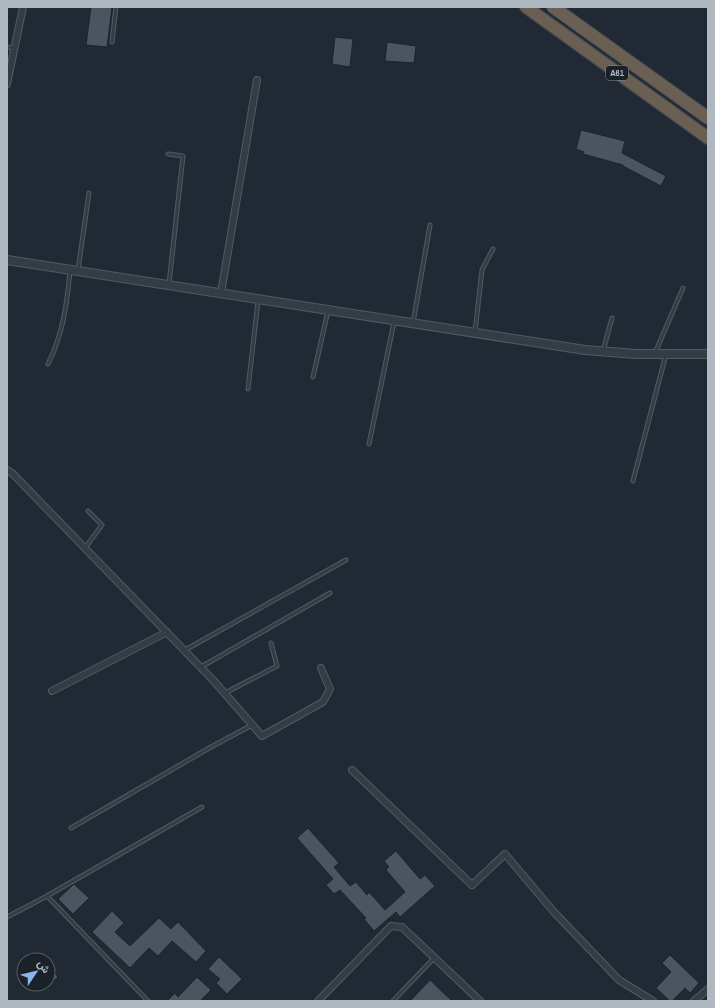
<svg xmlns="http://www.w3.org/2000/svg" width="715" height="1008" viewBox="0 0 715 1008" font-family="'Archivo Narrow',Vazirmatn,sans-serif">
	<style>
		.building { fill: #4a555f; stroke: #1c232b }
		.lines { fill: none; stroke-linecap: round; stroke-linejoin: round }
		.service-casing { stroke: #525a62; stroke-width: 5 }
		.minor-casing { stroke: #525a62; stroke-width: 8 }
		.tertiary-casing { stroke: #525a62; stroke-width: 10 }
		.motorway-casing { stroke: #3f474f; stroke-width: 14 }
		.service { stroke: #343c44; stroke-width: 3 }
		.minor { stroke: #343c44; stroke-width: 6 }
		.tertiary { stroke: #343c44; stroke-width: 8 }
		.motorway { stroke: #6a5f52; stroke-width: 12 }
		.labels { text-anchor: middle; stroke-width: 4; stroke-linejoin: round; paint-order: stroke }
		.shield { fill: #1a2129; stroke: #828a93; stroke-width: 1 }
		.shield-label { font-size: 9px; font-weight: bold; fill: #afb7c1 }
	</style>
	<rect width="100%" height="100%" fill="#212a34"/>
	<g class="building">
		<path d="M91 7H112L107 47 86 45Z"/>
		<path d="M335 37 353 39 350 67 332 64Z"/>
		<path d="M387 42 416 46 414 63 385 61Z"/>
		<path d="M581 130 625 141 622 153 666 176 661 186 623 166V165L583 154 584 152 576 149Z"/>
		<path d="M308 828 339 863 334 867 350 886 356 882 367 895 369 892 385 910 405 892 386 870 389 867 384 861 396 851 420 879 425 875 435 886 400 917 396 912 374 931 364 919 366 918 340 890 334 894 326 885 333 879 297 838Z"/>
		<path d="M74 884 89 898 73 914 58 899Z"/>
		<path d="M112 911 124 923 115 932 130 946 159 918 171 929 178 922 206 951 196 962 172 941 158 956 149 948 130 968 92 932Z"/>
		<path d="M670 955 699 983 690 993 685 988 672 1001H670L656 988 671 972 662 963Z"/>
		<path d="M219 957 242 979 227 994 216 983 220 979 208 969Z"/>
		<path d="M48 966 58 977 48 986Z"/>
		<path d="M197 977 211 990 200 1001H167L175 993 178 997Z"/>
		<path d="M430 980 452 1001H410Z"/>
	</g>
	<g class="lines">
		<defs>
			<g id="service">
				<path d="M112 42 116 7"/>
				<path d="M7 47 15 48"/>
				<path d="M168 154 183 156 169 284"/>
				<path d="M78 270 89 193"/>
				<path d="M413 323 430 225"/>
				<path d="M475 332 482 270 493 249"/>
				<path d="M603 351 612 318"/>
				<path d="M655 353 683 288"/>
				<path d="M48 364C63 334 67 304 70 271"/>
				<path d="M313 377 328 311"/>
				<path d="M248 389 258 301"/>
				<path d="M369 444 394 322"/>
				<path d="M633 481 666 354"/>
				<path d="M85 548 102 525 88 511"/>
				<path d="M185 650 346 560"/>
				<path d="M201 667 330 593"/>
				<path d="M225 693 277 666 271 643"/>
				<path d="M71 828 211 747 252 725"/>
				<path d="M47 896 148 1001"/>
				<path d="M7 917 47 896 202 807"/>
				<path d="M393 1001 434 958"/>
			</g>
			<g id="minor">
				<path d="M7 84 23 7"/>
				<path d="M221 293 257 80"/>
				<path d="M7 470 12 473 213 680 262 736 323 702 330 689 321 668"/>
				<path d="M52 691 167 632"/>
				<path d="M352 770 472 885 505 854 554 912 619 980 653 1001"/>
				<path d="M318 1001 391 926 402 927 480 1001"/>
				<path d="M694 1001 708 989"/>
			</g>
			<path id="tertiary" d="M7 260 585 350 636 354H708"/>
			<g id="motorway">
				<path d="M526 7 708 138"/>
				<path d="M553 7 708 118"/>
			</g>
		</defs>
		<use href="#service" class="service-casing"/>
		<use href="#minor" class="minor-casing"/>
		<use href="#tertiary" class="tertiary-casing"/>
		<use href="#motorway" class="motorway-casing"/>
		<use href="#service" class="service"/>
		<use href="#minor" class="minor"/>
		<use href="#tertiary" class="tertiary"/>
		<use href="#motorway" class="motorway"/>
	</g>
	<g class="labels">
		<rect class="shield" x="606" y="66" width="22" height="14" rx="3"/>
		<g class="shield-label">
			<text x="617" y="76">A61</text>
		</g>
	</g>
	<rect width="715" height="1008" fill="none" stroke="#afb7c1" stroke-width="16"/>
	<g transform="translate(36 972) rotate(55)"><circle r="19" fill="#1a2129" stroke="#565d66"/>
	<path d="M0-3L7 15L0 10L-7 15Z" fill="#8ab5eb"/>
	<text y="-6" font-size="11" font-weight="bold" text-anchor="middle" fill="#afb7c1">ش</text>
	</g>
</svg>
